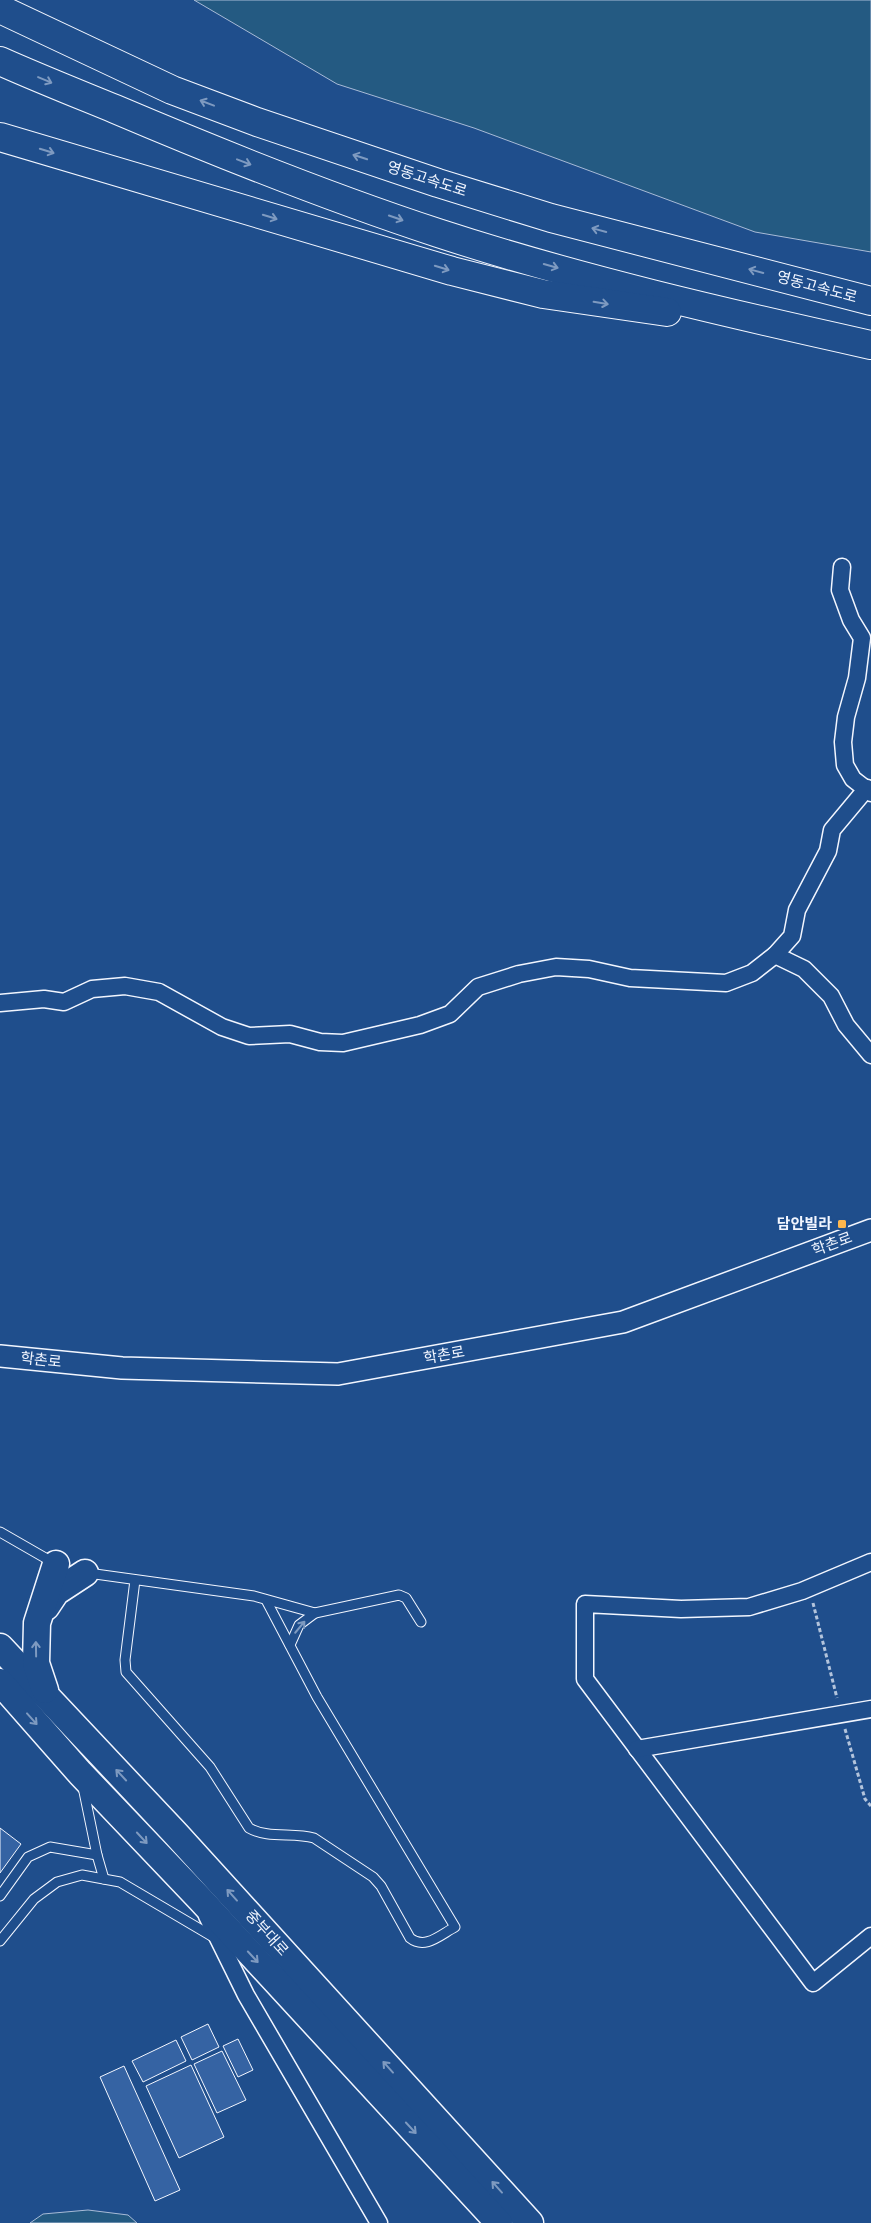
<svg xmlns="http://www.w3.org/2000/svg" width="871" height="2223" viewBox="0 0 871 2223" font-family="'DM Sans','Noto Sans KR',sans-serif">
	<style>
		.green { fill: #245a82; stroke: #a8bbd7 }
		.building { fill: #3563a3; stroke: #f2f6ff }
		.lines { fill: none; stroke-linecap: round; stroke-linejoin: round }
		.service-casing { stroke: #f2f6ff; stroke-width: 11 }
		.minor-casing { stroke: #f2f6ff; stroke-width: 19 }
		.tertiary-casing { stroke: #f2f6ff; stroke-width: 24 }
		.primary-casing { stroke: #f2f6ff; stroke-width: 29 }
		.motorway-casing { stroke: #f2f6ff; stroke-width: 30 }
		.path { stroke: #b3c4dc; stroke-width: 3; stroke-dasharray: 4 2.5; stroke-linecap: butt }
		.service { stroke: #1f4e8c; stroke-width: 9 }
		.minor { stroke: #1f4e8c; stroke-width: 16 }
		.tertiary { stroke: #1f4e8c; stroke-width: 21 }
		.primary { stroke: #1f4e8c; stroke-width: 26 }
		.motorway { stroke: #1f4e8c; stroke-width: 28 }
		.oneway { stroke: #7e9ac0 }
		.poi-dot { fill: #ffb74d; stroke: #1f4e8c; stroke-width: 2 }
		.labels { text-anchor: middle; stroke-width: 4; stroke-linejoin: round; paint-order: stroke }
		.street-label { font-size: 15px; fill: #f2f6ff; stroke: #1f4e8c }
		.poi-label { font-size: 15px; font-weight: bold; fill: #f2f6ff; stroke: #1f4e8c; text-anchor: end }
	</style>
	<rect width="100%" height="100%" fill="#1f4e8c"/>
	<g class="green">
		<path d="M194 0H871V252L755 232 474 128 337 84Z"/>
		<path d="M88 2210 128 2215 137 2223H30L43 2214Z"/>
	</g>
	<g class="building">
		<path d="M0 1828 21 1844 0 1873Z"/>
		<path d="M208 2024 219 2047 192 2060 181 2037Z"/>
		<path d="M238 2039 253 2070 238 2077 223 2046Z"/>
		<path d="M176 2040 186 2061 143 2082 132 2061Z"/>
		<path d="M222 2051 246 2100 217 2113 194 2064Z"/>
		<path d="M191 2065 224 2137 179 2158 146 2086Z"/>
		<path d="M124 2066 180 2190 155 2201 100 2077Z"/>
	</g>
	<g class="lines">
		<defs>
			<g id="service">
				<path d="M0 1532 54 1563"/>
				<path d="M88 1573 254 1596 315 1613 399 1595 406 1598 421 1622"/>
				<path d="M135 1580 125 1660 126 1672 210 1767 249 1828C268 1839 293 1832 314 1838L373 1877 381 1886 410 1938C425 1950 440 1935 455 1927L317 1697 266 1600"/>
				<path d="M290 1645 299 1625 315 1613"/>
				<path d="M83 1787 97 1855 104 1879"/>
				<path d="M0 1896 28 1857 50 1847 97 1855"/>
				<path d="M0 1941 34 1899 57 1882 82 1875 120 1882 215 1938"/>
			</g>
			<g id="minor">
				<path d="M842 567 840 590 851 620 862 638 857 678 846 717 843 742 845 765 853 779 871 793"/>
				<path d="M775 955 804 969 831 996 846 1025 871 1055"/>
				<path d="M0 1003 44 999 64 1002 92 989 125 986 159 992 222 1027 249 1036 290 1034 320 1042 343 1043 420 1025 450 1014 478 987 519 974 556 967 589 969 630 978 726 983 752 973 775 955 792 936 797 910 828 851 832 830 867 788"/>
				<path d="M871 1562 802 1591 749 1607 681 1609 585 1604V1679L813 1983 871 1936"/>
				<path d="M637 1749 871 1709"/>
				<path d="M207 1916 246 1995 379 2223"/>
			</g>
			<path id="tertiary" d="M0 1356 122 1368 338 1374 623 1322 871 1230"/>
			<g id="primary">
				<path d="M46 1607 56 1592 85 1573"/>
				<path d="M0 1647 175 1833 530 2223"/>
				<path d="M0 1682 80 1773 201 1900 499 2223"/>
				<path d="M45 1690 36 1663 37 1623 56 1564"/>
			</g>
			<g id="motorway">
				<path d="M0 9 172 90 257 122 438 183 551 218 871 301"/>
				<path d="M0 61C38 78 76 93 115 109 221 154 328 197 438 233 579 279 726 313 871 345"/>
				<path d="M0 137 452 271 543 294 667 312"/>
			</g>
		</defs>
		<use href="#service" class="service-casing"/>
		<use href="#minor" class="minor-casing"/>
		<use href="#tertiary" class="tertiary-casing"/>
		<use href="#primary" class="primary-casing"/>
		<use href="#motorway" class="motorway-casing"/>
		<g class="path">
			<path d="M813 1603 837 1698"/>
			<path d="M845 1729 865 1799 871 1806"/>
		</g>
		<use href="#service" class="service"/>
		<use href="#minor" class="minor"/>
		<use href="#tertiary" class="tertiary"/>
		<use href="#primary" class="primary"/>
		<use href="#motorway" class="motorway"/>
	</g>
	<defs><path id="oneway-shaft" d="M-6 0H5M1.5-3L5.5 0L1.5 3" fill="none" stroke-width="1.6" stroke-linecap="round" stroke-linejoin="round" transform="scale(1.25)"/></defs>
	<g class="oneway">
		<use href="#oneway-shaft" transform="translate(45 80) rotate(23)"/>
		<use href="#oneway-shaft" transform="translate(207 103) rotate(-159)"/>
		<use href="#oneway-shaft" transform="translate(47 151) rotate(17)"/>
		<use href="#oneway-shaft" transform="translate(360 157) rotate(-162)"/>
		<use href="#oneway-shaft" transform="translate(244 162) rotate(21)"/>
		<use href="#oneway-shaft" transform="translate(270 217) rotate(17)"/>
		<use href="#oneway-shaft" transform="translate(396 218) rotate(19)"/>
		<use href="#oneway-shaft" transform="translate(599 230) rotate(-165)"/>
		<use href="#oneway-shaft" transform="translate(551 266) rotate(16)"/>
		<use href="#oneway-shaft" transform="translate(442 268) rotate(17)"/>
		<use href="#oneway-shaft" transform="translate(756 271) rotate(-165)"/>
		<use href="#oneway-shaft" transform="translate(601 303) rotate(9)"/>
		<use href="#oneway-shaft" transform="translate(300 1627) rotate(-50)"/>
		<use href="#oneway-shaft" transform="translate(36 1649) rotate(-91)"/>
		<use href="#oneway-shaft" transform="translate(32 1719) rotate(48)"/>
		<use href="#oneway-shaft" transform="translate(121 1775) rotate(-133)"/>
		<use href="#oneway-shaft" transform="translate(142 1838) rotate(47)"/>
		<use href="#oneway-shaft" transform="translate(232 1895) rotate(-132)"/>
		<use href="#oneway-shaft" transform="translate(253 1957) rotate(47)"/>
		<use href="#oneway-shaft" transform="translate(388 2067) rotate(-132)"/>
		<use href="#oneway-shaft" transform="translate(411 2128) rotate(47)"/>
		<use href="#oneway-shaft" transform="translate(497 2187) rotate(-132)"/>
	</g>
	<rect class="poi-dot" x="837" y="1219" width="10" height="10" rx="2.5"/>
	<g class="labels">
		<g class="street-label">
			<text transform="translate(427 179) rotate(18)" y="5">영동고속도로</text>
			<text transform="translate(817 287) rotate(15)" y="5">영동고속도로</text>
			<text transform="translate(832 1244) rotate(-20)" y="5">학촌로</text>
			<text transform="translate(444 1355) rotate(-10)" y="5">학촌로</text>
			<text transform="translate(41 1360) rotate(6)" y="5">학촌로</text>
			<text transform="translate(267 1933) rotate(48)" y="5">중부대로</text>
		</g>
		<g class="poi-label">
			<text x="832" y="1229">담안빌라</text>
		</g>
	</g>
</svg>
